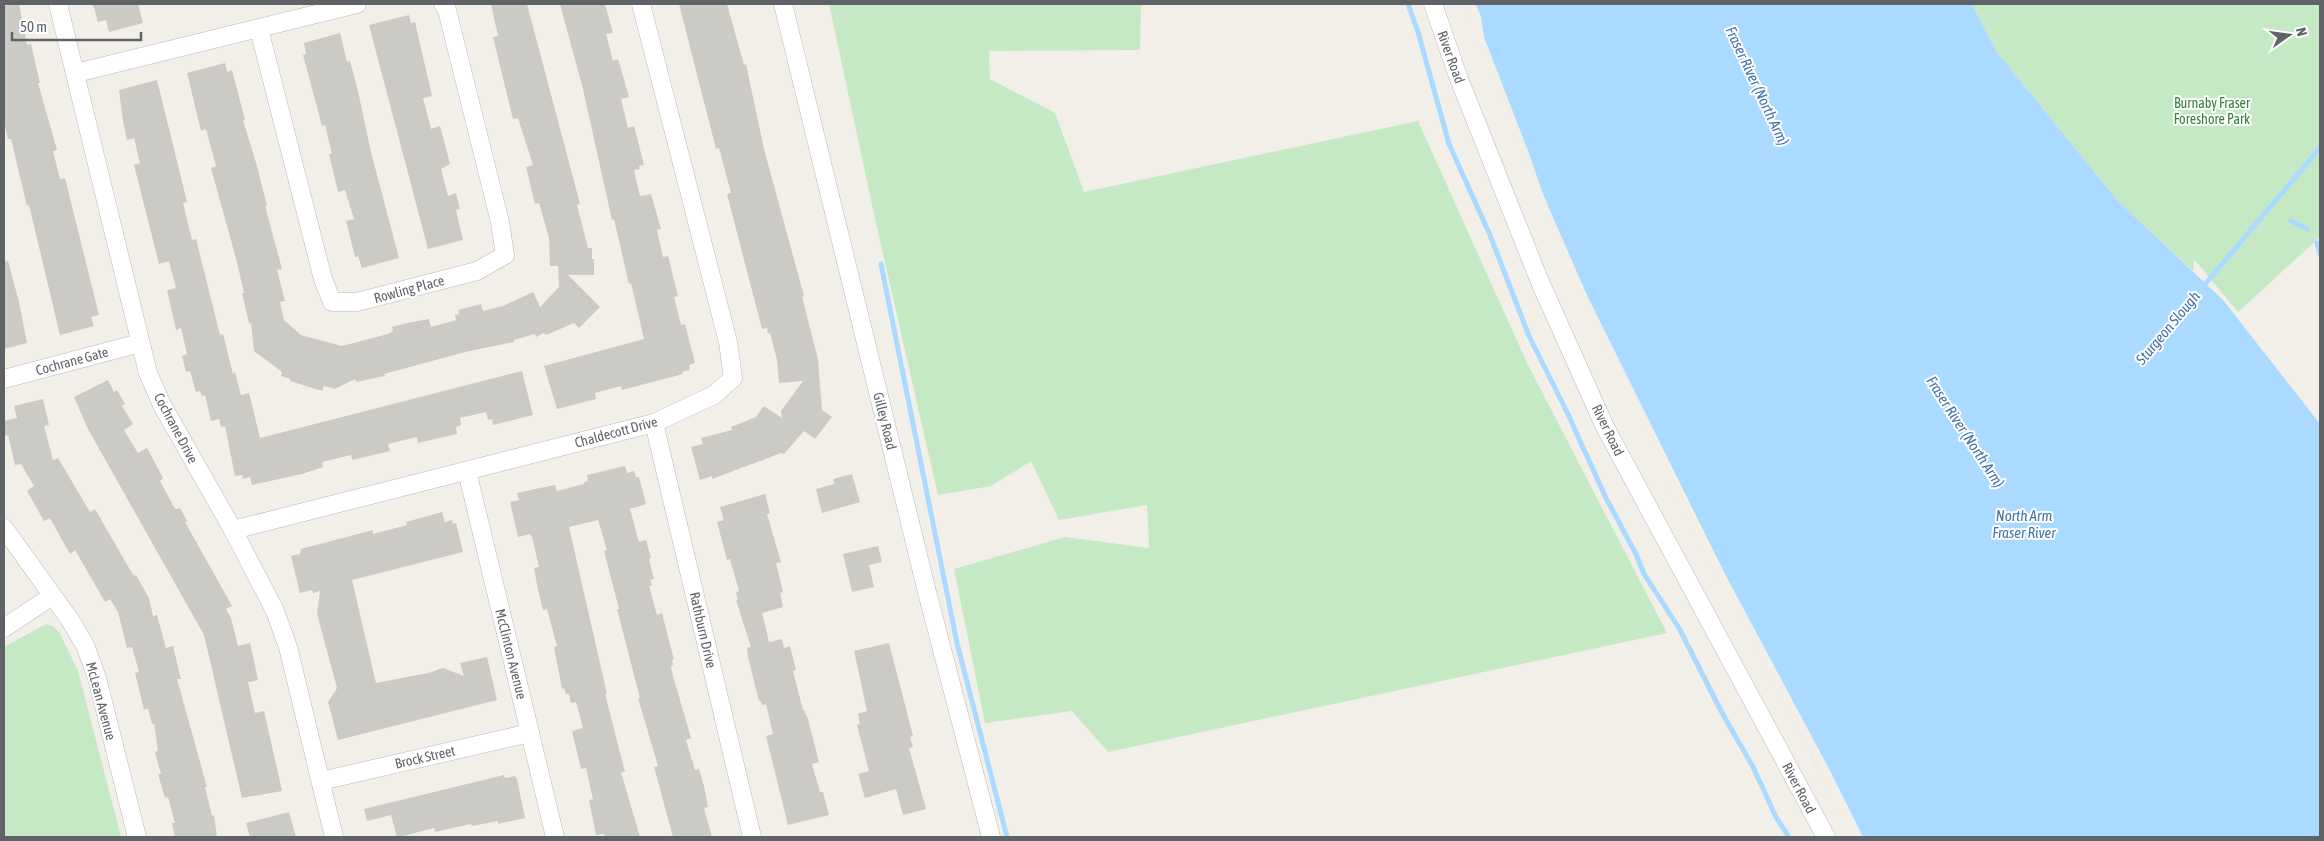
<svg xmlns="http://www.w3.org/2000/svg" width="2324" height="841" viewBox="0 0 2324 841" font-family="'Asap Condensed',sans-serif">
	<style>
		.green { fill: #c5e8c5 }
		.water { fill: #aadaff }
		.pier { fill: #f1efe8 }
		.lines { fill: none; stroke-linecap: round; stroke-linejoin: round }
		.stream { stroke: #aadaff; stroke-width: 5 }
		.building { fill: #cccac5 }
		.minor-casing { stroke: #b5b8bc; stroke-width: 19 }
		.minor { stroke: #fff; stroke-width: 18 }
		.labels { text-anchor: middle; stroke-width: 4; stroke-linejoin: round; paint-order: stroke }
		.street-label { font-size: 14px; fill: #5f6368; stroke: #fff }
		.park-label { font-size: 14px; fill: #348238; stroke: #fff }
		.water-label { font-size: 15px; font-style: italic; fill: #4174aa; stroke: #fff }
	</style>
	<rect width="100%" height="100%" fill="#f1efe8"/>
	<g class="green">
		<path d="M829 4H1141L1140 50 989 51 990 79 1055 113 1084 192 1418 121 1527 363 1667 633 1108 752 1072 711 985 723 954 569 1065 537 1149 548 1147 505 1059 520 1031 461 991 486 938 495 876 223Z"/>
		<path d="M1972 4H2320V237L2238 312 2194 259 2193 271 2117 200 1996 51Z"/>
		<path d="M46 624 53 626 59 632 78 671 121 837H4V647Z"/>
	</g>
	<path class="water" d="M1466 4H1972L1996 51 2117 200 2223 300 2320 424V837H1854L1669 484 1529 162Z"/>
	<g class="pier">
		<path d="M1464 4H1476L1481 17 1484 37 1528 151 1554 225Z"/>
		<path d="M1568 257 1725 574 1828 767 1863 837H1851L1817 766 1667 485Z"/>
	</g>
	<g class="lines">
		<g class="stream">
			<path d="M1408 4 1418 32 1449 144 1490 235 1529 336 1566 410 1606 498 1636 554 1644 574 1679 628 1721 711 1753 767 1776 817 1789 837"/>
			<path d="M2291 221 2307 229"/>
			<path d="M2317 243 2320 254"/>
			<path d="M881 264 957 643 1007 837"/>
			<path d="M2201 289 2320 148"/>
		</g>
	</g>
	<g class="building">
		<path d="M13 4H19L27 45 31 44 40 83H38L57 150 53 151 60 179 65 178 99 315 91 317 94 326 60 335 29 205 27 206 11 139H8L4 121V6Z"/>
		<path d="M93 4H138L143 23 109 32 106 20 98 22Z"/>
		<path d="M491 4H527L580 204 577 205 588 248H592V259H594V275H568L600 307 579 328 574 323 546 335 544 333 536 337 535 334 514 340V342L465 352 384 374 385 376 356 382 355 379 335 389 324 386 322 391 290 381V379L281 376 282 372 254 351 251 323H249L242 293H244L237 262 211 168 216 166 206 129 201 131 187 73 225 63 227 72 232 70 245 120H243L257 166 267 206H265L282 269 277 270 285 301 280 302 284 320 301 335 342 346 388 334 393 331 392 327 407 323 429 319 431 327 456 320 455 315 459 314 458 310 481 304 483 311 503 306 533 292 540 307 559 287 558 266H550L549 238 539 203 535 204 526 167 533 165 518 118 513 119 493 37 498 36Z"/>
		<path d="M560 4H605L613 33 606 34 613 61 618 59 629 97 621 99 628 128 634 126 644 165 639 166 640 169 634 170 640 196 651 194 661 229 657 230 663 257 668 256 678 296 674 297 681 325 685 324 695 363 689 365 690 370 682 372 683 374 622 390 621 386 595 393 596 399 557 409 544 366 644 339 631 283 629 284 614 219 612 220 583 89Z"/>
		<path d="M679 4H727L744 65 746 64 764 149 804 296 802 297 818 359 822 410 832 417 815 439 804 431 784 454 781 453 712 479V476L700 480 691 447 703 444 701 438 732 430 731 427 756 417 764 406 782 418 781 411 803 381 779 383 777 360 770 333 768 334 767 328 762 329 727 194 731 193 719 148 716 149Z"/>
		<path d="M409 15 411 23 415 22 432 96 423 98 431 129 440 126 450 164 441 169 448 196 456 193 460 209 456 210 463 240 428 249 369 25Z"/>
		<path d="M340 33 347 62 350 61 358 91 371 152 399 258 362 268 358 256 355 257 346 221 354 219 345 190 338 192 329 154H332L325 125 322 126 303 55 306 54 304 43Z"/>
		<path d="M157 80 187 202 183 203 192 240 196 239 220 335 223 334 233 374 235 372 241 395 249 393 260 438 522 371 533 415 493 425 492 419 488 420 486 412 460 418 461 425 456 427 457 434 418 443 417 437 388 444 390 451 352 460 351 455 322 462 323 467 302 474 252 485 250 477 243 479 242 475 235 476 225 426 221 427 219 419 211 421 205 395 202 396 200 391 196 392 190 371 186 372 182 356 187 354 181 328 176 330 167 290 176 288 169 261 159 264 134 165 140 163 134 138 127 140 123 121 119 90Z"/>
		<path d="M8 261 19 302 27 343 4 349V262Z"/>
		<path d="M108 380 114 392 117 390 125 404 122 406 133 424 124 430 138 453 147 448 163 478 160 481 174 507 176 509 180 508 187 521 185 522 232 606 226 609 231 618 238 646 250 643 258 680 248 682 255 713 264 711 282 791 242 798 204 635 88 429 74 397Z"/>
		<path d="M43 399 49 425 44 426 53 460 58 458 90 512 95 509 129 568 134 576 136 575 149 598 153 616 157 615 166 648 173 646 181 679H177L207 787H205L212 816 214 815 217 837H175L172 823H175L168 797 165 798 158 774H161L155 752 158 751 154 723 152 724 148 708 144 710 135 673 139 672 132 647 127 648 118 612 110 599 105 602 75 550 70 554 50 518 44 521 27 491 34 486 21 464 15 465 8 435 4 436V421L17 418 14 406Z"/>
		<path d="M625 466 627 473 634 471 636 477H639L646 504 630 509 639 542 646 540 651 558 649 559 654 579 650 580 652 585 649 586 657 615 662 613 668 637 674 659 672 660 673 665 671 666 673 676 691 738 686 740 695 770 699 769 704 786 708 807 704 808 712 837H673L654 767 658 766 638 698H640L617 609H619L604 551 607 550 598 520 569 527 607 694H605L625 772H621L640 837H605L604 834 596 835 589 800 593 799 586 768 581 769 572 731 583 728 576 702 571 703 569 694H566L564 688 562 689 554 647 557 646 547 609 543 610 538 590 534 568 539 567 532 537 530 534 518 537 510 502 519 500 517 493 535 489 555 485 557 491 584 484V482L588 481 587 475Z"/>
		<path d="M852 474 860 502 822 513 816 489 834 484 833 479Z"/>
		<path d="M765 494 770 513 767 514 781 562 776 563 783 592 780 593 783 607 762 613 769 642 782 639 784 648 790 646 796 670 793 671 803 710H804L808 719 819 762 812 764 820 792H823L829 815 788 825 766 736 773 734 766 704 762 705 761 701H759L748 657 747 648 751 647 736 600H738L736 592 739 591 730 559 727 560 717 522 724 520 720 507Z"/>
		<path d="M442 512 445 522 452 520 453 524 456 523 463 552 352 580 376 683 428 673 443 668 464 676 460 663 487 657 497 700 338 740 328 702 337 688 317 614 320 591 313 593 312 590 300 593 291 556 300 554 301 549 373 530V534L407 525 406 522Z"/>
		<path d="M878 546 882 562 869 565 874 587 852 592 843 554Z"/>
		<path d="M889 643 913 736 910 737 913 747 909 748 926 809 903 815 896 789 865 798 858 774 869 771 857 725 860 724 858 714 867 711 854 651Z"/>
		<path d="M504 775 505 778 515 776 517 779 525 818 498 824V821L472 826 471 824 435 832 434 828 399 837H397L391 815 367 821 364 809Z"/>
		<path d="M289 812 296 837H250L246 823Z"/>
	</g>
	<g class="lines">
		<defs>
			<g id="minor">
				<path d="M58 4 148 373 162 405 233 530 275 611 288 647 334 837"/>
				<path d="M783 4 927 592 991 837"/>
				<path d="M1433 4 1459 79 1540 282 1605 427 1826 837"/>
				<path d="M259 29 323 279 332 302H357L477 271 505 255 500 222 447 10 443 4"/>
				<path d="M76 73 357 4"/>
				<path d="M4 379 140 343"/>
				<path d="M654 423 752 837"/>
				<path d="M467 471 555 837"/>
				<path d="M4 528 70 620 85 645 97 678 137 837"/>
				<path d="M233 530 654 423 714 395 733 378 728 342 641 4"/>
				<path d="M4 628 52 596"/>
				<path d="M321 781 530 733"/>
			</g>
		</defs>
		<use href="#minor" class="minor-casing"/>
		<use href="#minor" class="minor"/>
	</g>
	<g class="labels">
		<g class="street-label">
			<text transform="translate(1451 57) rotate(70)" y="5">River Road</text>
			<text transform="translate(409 289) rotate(-15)" y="5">Rowling Place</text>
			<text transform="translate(72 361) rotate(-15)" y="5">Cochrane Gate</text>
			<text transform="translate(885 421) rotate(76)" y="5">Gilley Road</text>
			<text transform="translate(176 428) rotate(62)" y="5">Cochrane Drive</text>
			<text transform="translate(1608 430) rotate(64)" y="5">River Road</text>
			<text transform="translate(616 432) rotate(-15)" y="5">Chaldecott Drive</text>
			<text transform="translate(703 630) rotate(77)" y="5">Rathburn Drive</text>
			<text transform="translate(511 654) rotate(76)" y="5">McClinton Avenue</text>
			<text transform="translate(101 701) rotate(75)" y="5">McLean Avenue</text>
			<text transform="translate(425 757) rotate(-13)" y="5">Brock Street</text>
			<text transform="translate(1799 788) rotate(62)" y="5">River Road</text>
		</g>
		<g class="park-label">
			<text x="2212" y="108">Burnaby Fraser<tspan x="2212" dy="16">Foreshore Park</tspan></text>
		</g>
		<g class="water-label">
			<text transform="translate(1757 86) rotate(65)" y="5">Fraser River (North Arm)</text>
			<text transform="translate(2168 328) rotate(-50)" y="5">Sturgeon Slough</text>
			<text transform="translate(1965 432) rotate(57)" y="5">Fraser River (North Arm)</text>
			<text x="2024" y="521">North Arm<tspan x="2024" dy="17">Fraser River</tspan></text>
		</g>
	</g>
	<rect width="2324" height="841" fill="none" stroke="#5f6368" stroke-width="10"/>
	<g transform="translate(2289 35) rotate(76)" stroke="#ffffff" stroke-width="4" paint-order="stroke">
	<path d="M0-4L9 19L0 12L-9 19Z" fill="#5f6368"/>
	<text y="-8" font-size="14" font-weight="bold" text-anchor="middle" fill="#5f6368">N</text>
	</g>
	<path d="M12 32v8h129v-8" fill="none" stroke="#5f6368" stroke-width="2.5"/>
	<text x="20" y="32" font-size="15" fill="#5f6368" stroke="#ffffff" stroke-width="4" paint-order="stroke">50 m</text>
</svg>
